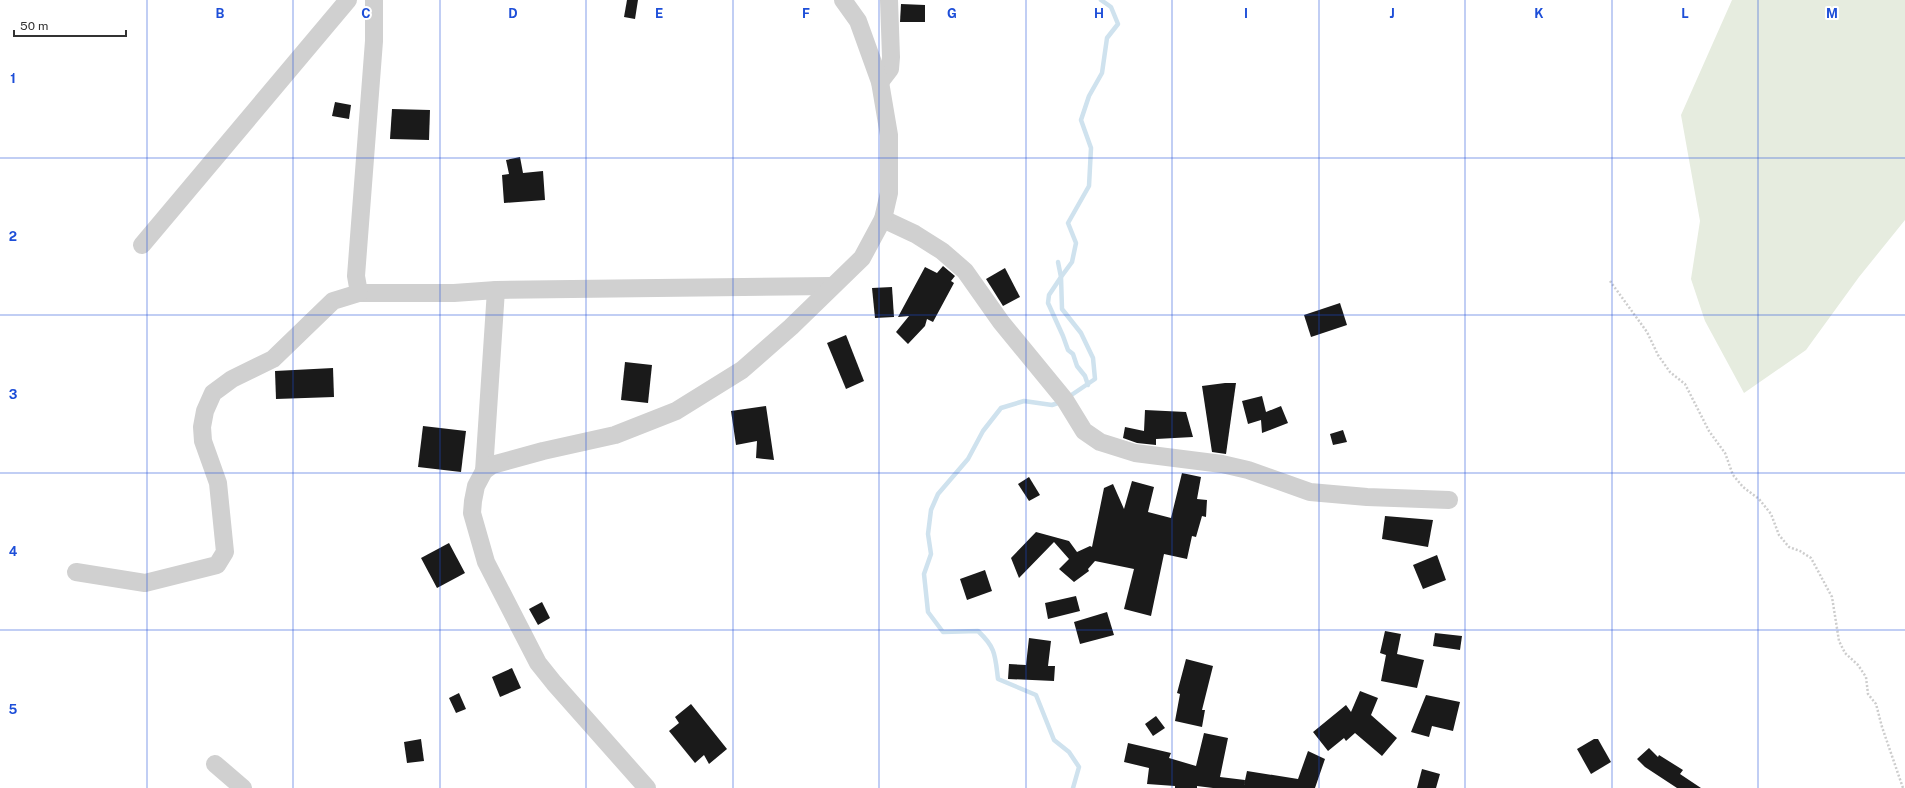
<svg xmlns="http://www.w3.org/2000/svg" width="1905" height="788" viewBox="0 0 1905 788" font-family="'Public Sans',sans-serif">
	<style>
		.green { fill: #e6ecdf }
		.lines { fill: none; stroke-linecap: round; stroke-linejoin: round }
		.stream { stroke: #cfe2ee; stroke-width: 4.5 }
		.building { fill: #1a1a1a }
		.path { stroke: #cdcdcd; stroke-width: 2.5; stroke-dasharray: 2 2; stroke-linecap: butt }
		.minor { stroke: #d0d0d0; stroke-width: 18 }
		.grid { fill: none; stroke: #1d4ed8; stroke-width: 1; stroke-opacity: 0.55 }
		.grid-label { font-size: 13px; text-anchor: middle; font-weight: bold; fill: #1d4ed8; stroke: #fff; stroke-width: 4; stroke-linejoin: round; paint-order: stroke }
	</style>
	<rect width="100%" height="100%" fill="#fff"/>
	<path class="green" d="M1732 0H1905V220L1859 277 1806 350 1744 393 1705 321 1691 279 1700 221 1681 115Z"/>
	<g class="lines">
		<g class="stream">
			<path d="M1058 262 1061 277 1049 295 1048 303 1063 336 1068 350 1073 354 1077 366 1085 376 1088 385"/>
			<path d="M1067 398 1095 379 1093 358 1081 333 1062 309 1061 277 1072 262 1076 243 1068 223 1089 186 1091 148 1081 120 1089 96 1102 73 1107 38 1118 24 1111 7 1101 0"/>
			<path d="M1061 402 1052 405 1024 401 1001 408 983 431 968 459 938 494 931 510 928 534 931 554 924 574 928 612 943 632 978 631C996 648 995 655 998 679L1036 695 1054 740 1069 752 1079 767 1073 788"/>
		</g>
	</g>
	<g class="building">
		<path d="M627 0H638L635 19 624 17Z"/>
		<path d="M901 4 925 5V22H900Z"/>
		<path d="M335 102 351 105 349 119 332 116Z"/>
		<path d="M392 109 430 110 429 140 390 139Z"/>
		<path d="M520 157 523 173 543 171 545 200 504 203 502 175 509 174 506 160Z"/>
		<path d="M943 266 955 276 951 281 954 283 933 322 927 319 925 326 908 344 896 332 909 316 898 317 925 267 937 273Z"/>
		<path d="M1005 268 1020 297 1003 306 986 279Z"/>
		<path d="M892 287 894 317 875 318 872 288Z"/>
		<path d="M1340 303 1347 325 1311 337 1304 315Z"/>
		<path d="M846 335 864 381 846 389 827 343Z"/>
		<path d="M625 362 652 365 648 403 621 400Z"/>
		<path d="M333 368 334 397 276 399 275 371Z"/>
		<path d="M1225 383H1236L1226 454 1212 452 1202 386Z"/>
		<path d="M1262 396 1266 412 1281 406 1288 423 1262 433 1261 420 1248 424 1242 401Z"/>
		<path d="M766 406 774 460 756 458 757 441 736 445 731 411Z"/>
		<path d="M1145 410 1186 412 1193 437 1156 439V445L1137 443 1123 438 1125 427 1144 431Z"/>
		<path d="M423 426 466 431 461 472 418 467Z"/>
		<path d="M1343 430 1347 442 1333 445 1330 434Z"/>
		<path d="M1182 473 1201 477 1197 499 1207 500 1206 517 1202 516 1196 537 1192 536 1187 559 1164 554 1151 616 1124 609 1134 569 1095 561 1088 569 1089 571 1074 582 1059 569 1069 559 1054 542 1019 578 1011 558 1036 532 1069 541 1077 552 1090 546 1092 547 1104 488 1113 484 1124 509 1132 481 1154 487 1148 512 1171 518Z"/>
		<path d="M1029 477 1040 495 1029 501 1018 484Z"/>
		<path d="M1385 516 1433 520 1428 547 1382 539Z"/>
		<path d="M449 543 465 573 437 588 421 558Z"/>
		<path d="M1437 555 1446 580 1423 589 1413 565Z"/>
		<path d="M985 570 992 591 967 600 960 579Z"/>
		<path d="M1076 596 1080 611 1048 619 1045 603Z"/>
		<path d="M542 602 550 618 538 625 529 609Z"/>
		<path d="M1107 612 1114 635 1080 644 1074 622Z"/>
		<path d="M1385 631 1401 634 1397 654 1424 660 1417 688 1381 681 1386 655 1380 653Z"/>
		<path d="M1435 633 1462 636 1460 650 1433 646Z"/>
		<path d="M1029 638 1051 641 1048 666H1055L1054 681 1008 679 1009 664 1026 665Z"/>
		<path d="M1186 659 1213 666 1202 710H1205L1202 727 1175 721 1180 694 1177 693Z"/>
		<path d="M512 668 521 688 500 697 492 677Z"/>
		<path d="M1360 691 1378 698 1371 715 1397 738 1382 756 1355 733 1346 741 1344 738 1328 751 1313 732 1346 705 1351 712Z"/>
		<path d="M459 693 466 709 456 713 449 698Z"/>
		<path d="M1426 695 1460 702 1453 731 1432 726 1429 737 1411 732Z"/>
		<path d="M691 704 727 749 709 764 704 755 695 763 669 731 679 723 675 717Z"/>
		<path d="M1156 716 1165 728 1153 736 1145 724Z"/>
		<path d="M1204 733 1228 738 1220 777 1245 780 1244 785 1247 771 1298 779 1308 751 1325 759 1315 788H1213L1197 786V788H1175V786L1147 784 1149 768 1124 762 1128 743 1171 753 1169 758 1196 766Z"/>
		<path d="M421 739 424 761 407 763 404 742Z"/>
		<path d="M1594 739H1598L1611 762 1591 774 1577 749Z"/>
		<path d="M1649 748 1658 757 1659 755 1683 770 1680 774 1701 788H1677L1645 767 1637 759Z"/>
		<path d="M1422 769 1440 774 1436 788H1417Z"/>
	</g>
	<g class="lines">
		<path class="path" d="M1610 281 1647 332 1658 355 1670 372 1685 384 1709 431 1725 453 1733 475 1743 487 1759 499 1771 514 1779 535 1789 547 1800 551 1811 558 1832 597 1839 641 1845 653 1858 665 1866 677 1868 694 1876 704 1882 727 1903 788"/>
		<g class="minor">
			<path d="M880 82 890 69 891 57 889 0"/>
			<path d="M883 219 915 234 942 251 965 271 1001 322 1065 400 1084 431 1100 442 1135 453 1222 464 1248 470 1310 492 1367 497 1449 500"/>
			<path d="M142 245 348 0"/>
			<path d="M496 290 831 286"/>
			<path d="M359 293H454L496 290 484 471"/>
			<path d="M76 572 145 583 217 565 225 552 218 483 203 441 202 427 205 411 213 393 232 379 273 359 333 301 359 293 356 276 374 41V0"/>
			<path d="M215 764 243 788"/>
			<path d="M647 788 554 683 538 663 486 562 472 513 473 501 476 486 484 471 492 465 543 451 615 435 676 411 742 370 791 327 862 258 883 219 889 193V135L880 82 858 21 843 0"/>
		</g>
	</g>
	<path class="grid" d="M147 0V788M293 0V788M440 0V788M586 0V788M733 0V788M879 0V788M1026 0V788M1172 0V788M1319 0V788M1465 0V788M1612 0V788M1758 0V788M0 158H1905M0 315H1905M0 473H1905M0 630H1905"/>
	<g class="grid-label">
		<text x="220" y="18">B</text>
		<text x="366" y="18">C</text>
		<text x="513" y="18">D</text>
		<text x="659" y="18">E</text>
		<text x="806" y="18">F</text>
		<text x="952" y="18">G</text>
		<text x="1099" y="18">H</text>
		<text x="1246" y="18">I</text>
		<text x="1392" y="18">J</text>
		<text x="1539" y="18">K</text>
		<text x="1685" y="18">L</text>
		<text x="1832" y="18">M</text>
		<text x="13" y="83">1</text>
		<text x="13" y="241">2</text>
		<text x="13" y="399">3</text>
		<text x="13" y="556">4</text>
		<text x="13" y="714">5</text>
	</g>
	<path d="M14 30v6h112v-6" fill="none" stroke="#333333" stroke-width="2"/>
	<text x="20" y="30" font-size="12" fill="#333333" stroke="#ffffff" stroke-width="3" paint-order="stroke">50 m</text>
</svg>
